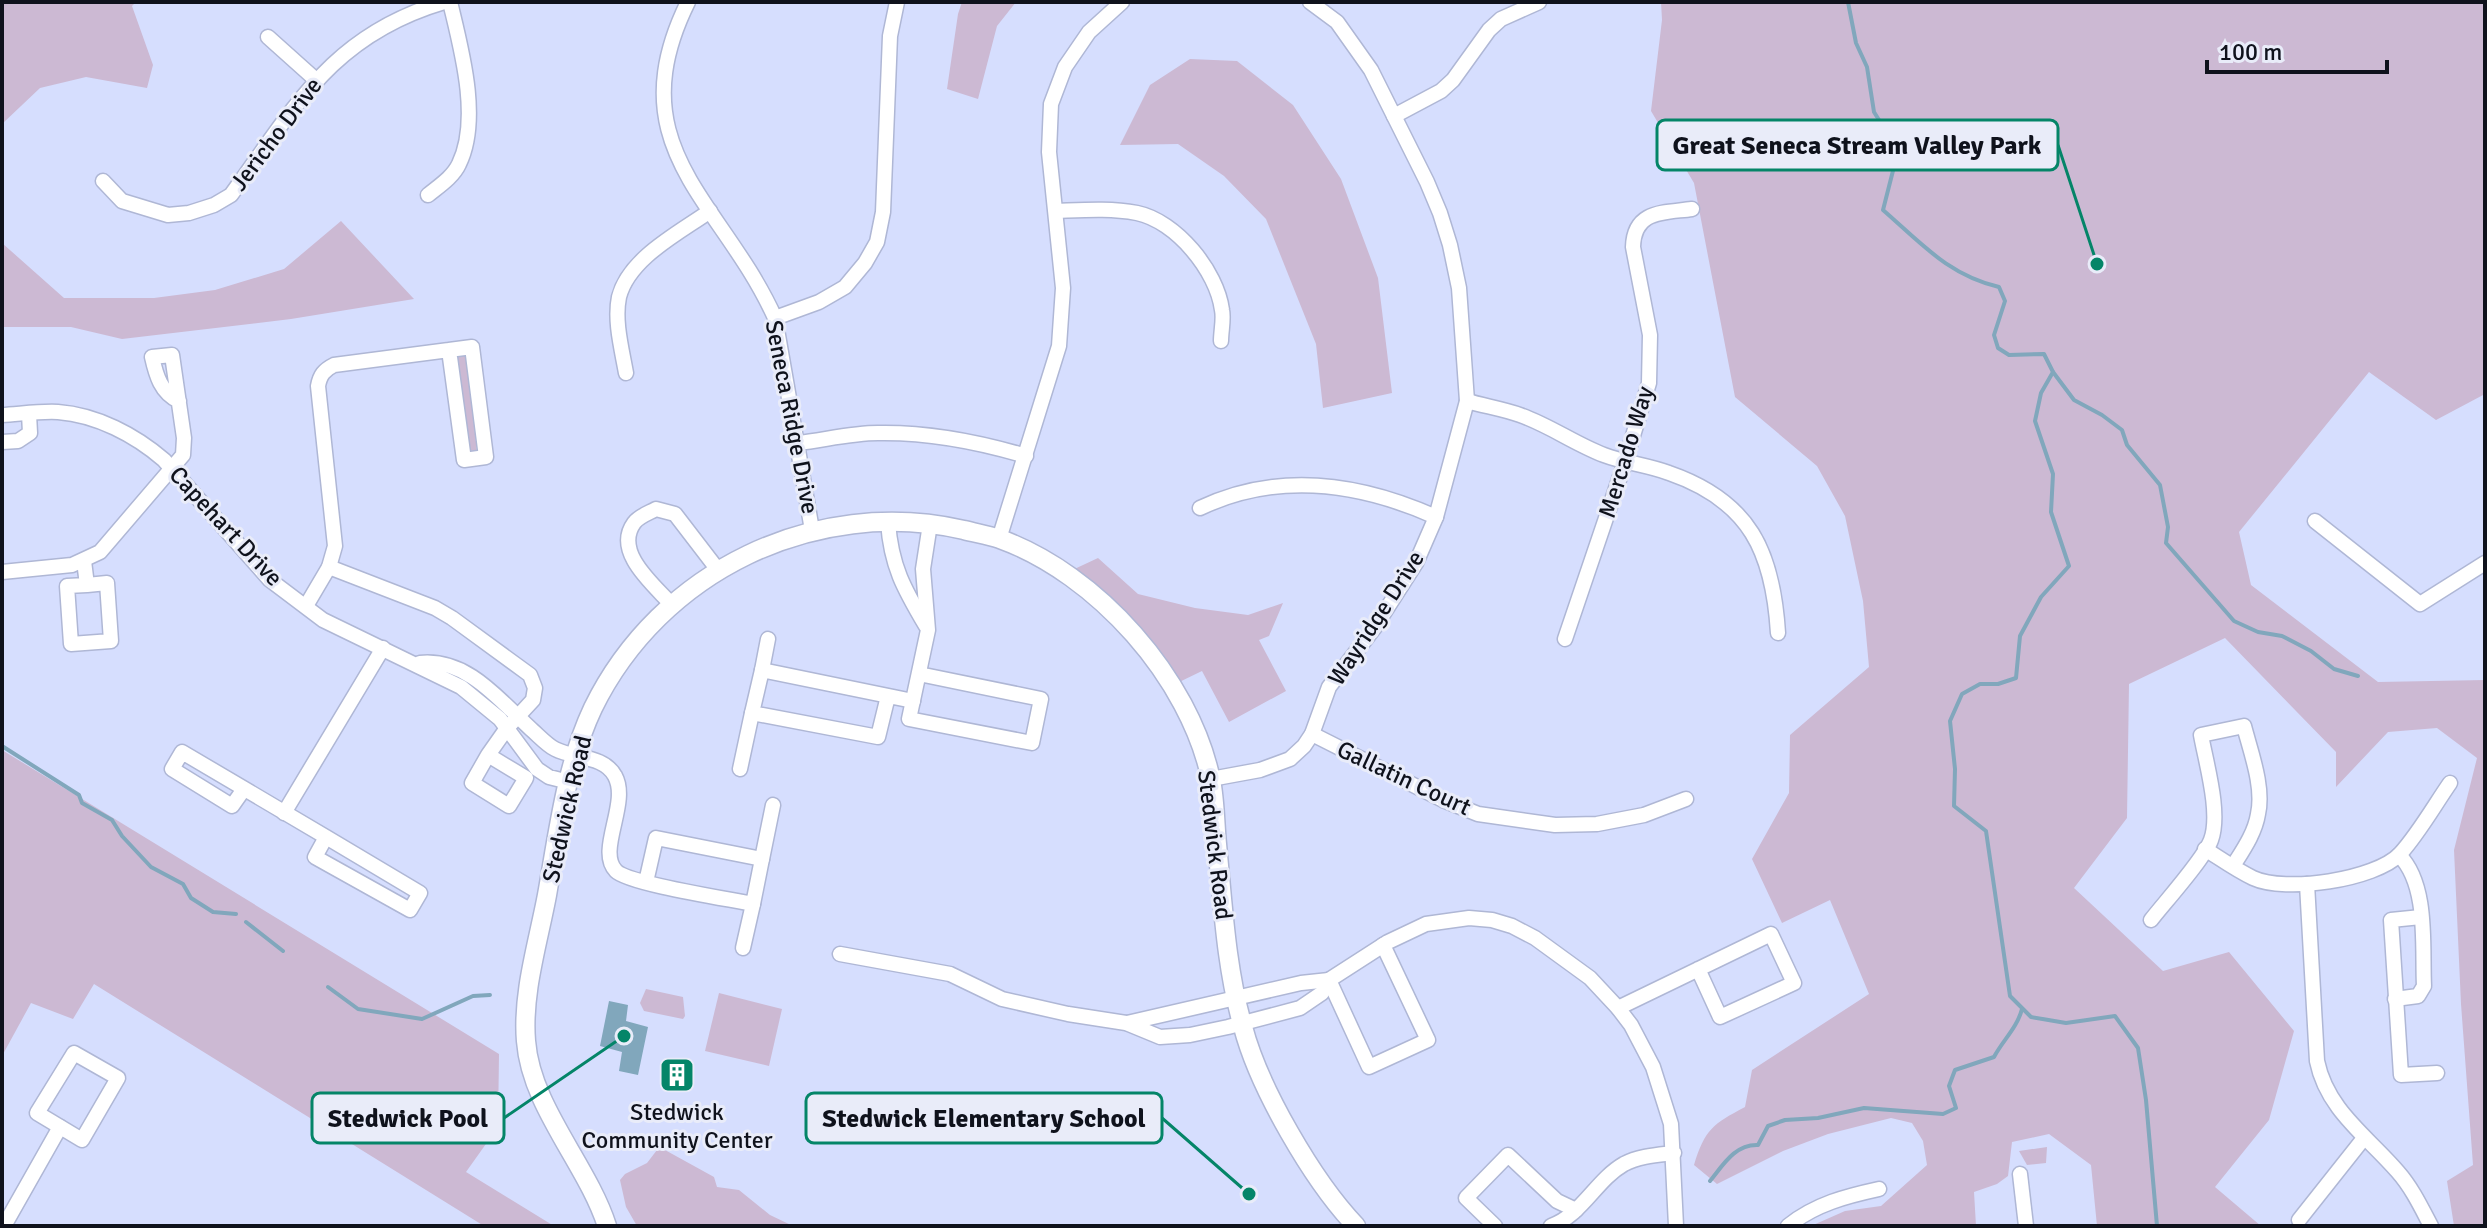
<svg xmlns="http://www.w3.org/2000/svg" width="2487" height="1228" viewBox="0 0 2487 1228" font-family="Signika,sans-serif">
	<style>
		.green { fill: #ccb9d3 }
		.water { fill: #81a7bc }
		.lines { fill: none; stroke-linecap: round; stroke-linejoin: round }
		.stream { stroke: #81a7bc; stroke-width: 4 }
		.minor-casing { stroke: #afb7d5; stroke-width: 17 }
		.tertiary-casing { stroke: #afb7d5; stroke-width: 21 }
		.minor { stroke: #fff; stroke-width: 14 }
		.tertiary { stroke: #fff; stroke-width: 18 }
		.labels { text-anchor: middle; stroke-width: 6; stroke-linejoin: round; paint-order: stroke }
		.street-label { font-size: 24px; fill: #0f121c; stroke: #e9ecf9 }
		.poi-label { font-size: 24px; fill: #0f121c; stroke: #e9ecf9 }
		.leader { fill: none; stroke: #048568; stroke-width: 3 }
		.callout-dot { fill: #048568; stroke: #e9ecf9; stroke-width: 3 }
		.callout { fill: #e9ecf9; stroke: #048568; stroke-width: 3 }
		.callout-label { font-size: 26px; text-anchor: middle; font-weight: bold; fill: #0f121c }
	</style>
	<rect width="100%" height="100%" fill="#d6defe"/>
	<g class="green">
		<path d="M2 2H136L132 6 153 65 147 88 86 77 40 88 2 124Z"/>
		<path d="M962 2H1016L997 26 978 99 947 89 958 14Z"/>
		<path d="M1661 2H2485V394L2436 420 2369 372 2239 532 2251 585 2378 682 2485 680V1226H2454L2447 1181 2473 1165 2461 1004 2454 850 2477 758 2437 728 2388 732 2336 787V752L2225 638 2129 684 2127 818 2074 888 2163 971 2229 952 2294 1031 2269 1120 2215 1187 2261 1226H2097L2091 1165 2049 1134 2012 1142 2008 1176 1997 1184 1974 1192 1976 1226H1811L1845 1211 1881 1206 1927 1165 1923 1141 1912 1123 1891 1118 1828 1134 1783 1151 1717 1184 1694 1165C1705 1129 1713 1124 1745 1107L1752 1070 1869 994 1830 900 1782 923 1752 859 1789 793 1790 735 1869 667 1863 601 1845 516 1817 466 1735 397 1694 183 1651 111 1662 20Z"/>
		<path d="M1190 59 1237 61 1293 105 1341 179 1378 278 1392 393 1323 408 1316 344 1266 219 1224 176 1178 144 1120 145 1150 85Z"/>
		<path d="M341 221 414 299 291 319 122 339 71 327H2V243L64 298H154L215 290 284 269Z"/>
		<path d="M459 354 466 355 467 359 477 452 469 450 457 359Z"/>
		<path d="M1098 558 1138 594 1195 608 1248 615 1283 603 1269 636 1259 640 1286 691 1229 722 1202 671 1171 686 1068 572Z"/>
		<path d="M2 750 499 1054 498 1127 466 1172 554 1226H484L94 984 73 1019 31 1003 2 1056Z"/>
		<path d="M646 989 683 997 685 1016 683 1019 644 1011 640 1003Z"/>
		<path d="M719 993 782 1009 769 1066 705 1051Z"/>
		<path d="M2047 1147 2046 1163 2027 1165 2019 1151Z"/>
		<path d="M657 1150H665L714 1177 717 1187 739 1190 770 1215 793 1226H637L626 1207 620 1180 625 1174 647 1163Z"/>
	</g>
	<path class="water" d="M609 1001 628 1005 626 1021 648 1027 638 1075 619 1071 622 1052 600 1046Z"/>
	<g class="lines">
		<g class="stream">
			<path d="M1848 2 1856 43 1867 67 1874 112 1894 144 1897 155 1883 210C1921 243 1948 275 1999 287L2005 301 1994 335 1998 348 2009 355 2044 354 2053 372 2041 393 2035 421 2053 474 2051 512 2069 566 2041 597 2020 636 2016 678 1998 684H1980L1962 694 1950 721 1955 769 1954 806 1986 831 2010 996 2031 1017 2066 1023 2115 1016 2138 1048 2146 1100 2157 1226"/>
			<path d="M2053 372 2074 400 2102 415 2122 430 2127 445 2160 485 2168 527 2166 543 2234 621 2258 632 2282 636 2311 651 2334 669 2358 676"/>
			<path d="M2 746 79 795 82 803 112 820 122 836 151 867 183 884 191 898 213 912 236 914"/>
			<path d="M246 922 283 951"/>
			<path d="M328 987 358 1009 422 1019 473 996 490 995"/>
			<path d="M1710 1181C1723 1165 1735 1144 1758 1145L1768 1126 1785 1120 1818 1118 1864 1108 1943 1114 1956 1108 1949 1086 1955 1070 1994 1057C2003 1040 2017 1028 2022 1009"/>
		</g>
		<defs>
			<g id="minor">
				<path d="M688 2C616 148 722 200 775 318L812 530"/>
				<path d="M268 37 316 80"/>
				<path d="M1394 116 1441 91 1453 80 1489 30 1501 19 1539 2"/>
				<path d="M103 181 122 201 168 215 189 213 214 205 231 195C295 107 332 35 444 2"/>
				<path d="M428 195C439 186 453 177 459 164 481 119 461 48 450 2"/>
				<path d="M1057 211C1084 210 1110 208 1137 213 1176 221 1217 271 1222 310 1224 319 1221 331 1221 341"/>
				<path d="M775 318 819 302 845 287 865 263 877 242 883 212 890 36 897 2"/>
				<path d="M626 373C622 350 614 321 619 297 629 258 679 233 710 211"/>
				<path d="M1467 401C1484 406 1503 409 1520 415 1549 425 1575 444 1604 455 1625 463 1648 465 1669 473 1750 501 1773 552 1778 633"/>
				<path d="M2 415C20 414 40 411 58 412 97 415 135 435 164 460L270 580 323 620 461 687 500 719 537 769 549 777 569 782"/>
				<path d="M2 442 18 441 30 433 29 414"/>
				<path d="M798 443C824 440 852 433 878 433 929 432 979 442 1026 456"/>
				<path d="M1200 508C1278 471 1360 483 1436 517"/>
				<path d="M2315 521 2420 604 2485 563"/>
				<path d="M888 522C891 566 904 589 926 626"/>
				<path d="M999 539 1059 346 1063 288 1049 152 1051 104 1065 67 1089 32 1122 2"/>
				<path d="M84 561 87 585 107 583 111 641 71 644 67 586 87 585"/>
				<path d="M329 567 435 608 452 618 530 675 535 688 533 700 507 728 488 755 526 778 509 806 472 783 488 755"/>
				<path d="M2 572 72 565 100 552 183 455 184 438 172 355 152 357C156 375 161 393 179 401"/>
				<path d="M671 604C654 585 613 552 634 523 639 516 649 513 656 509L675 514 718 570"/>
				<path d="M306 606 329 567 335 546 318 386C320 375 324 370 334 365L472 347 486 457 464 460 449 350"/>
				<path d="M1565 639 1625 462 1649 383 1650 335 1633 247C1634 210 1663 213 1692 209"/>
				<path d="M420 663C468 658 500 701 532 730 539 736 547 745 555 749 574 759 604 755 615 776 630 803 596 851 616 871 629 884 729 899 753 904L762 859 656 838 646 882"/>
				<path d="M762 670 768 639"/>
				<path d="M919 674 1041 699 1032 743 909 719 928 630 923 569 930 524"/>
				<path d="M888 696 878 737 752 713 762 670 913 701"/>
				<path d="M1312 734 1443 800 1478 814 1555 825 1597 824 1644 815 1686 799"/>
				<path d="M740 769 752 713"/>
				<path d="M1211 779 1260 770 1290 759 1304 746 1312 734 1329 687 1375 627 1416 563 1436 517 1467 401 1459 288 1450 245 1440 213 1427 182 1371 70 1337 22 1310 2"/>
				<path d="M244 789 232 806 172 769 182 752 326 837 420 893 410 910 315 857 326 837"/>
				<path d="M284 813 383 648"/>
				<path d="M2205 849C2221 859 2236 870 2253 878 2285 893 2375 880 2400 854 2419 833 2434 806 2450 783"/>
				<path d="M762 859 773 805"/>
				<path d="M2307 884 2317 1061C2327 1110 2367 1136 2398 1172 2412 1188 2421 1207 2431 1226"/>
				<path d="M2421 917 2391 920 2401 1075 2437 1073"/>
				<path d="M2151 920C2165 902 2204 859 2211 840 2221 813 2206 763 2201 735L2244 726C2251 753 2264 787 2258 814 2255 833 2243 850 2233 866"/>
				<path d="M743 948 753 904"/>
				<path d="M840 954 950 974 1002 999 1068 1014 1126 1023 1160 1037 1190 1035 1228 1027 1300 1008 1322 993 1329 980 1388 942 1426 924 1469 918 1492 920 1512 926 1535 938 1590 978 1618 1008 1631 1025 1653 1067 1671 1124 1676 1226"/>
				<path d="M1329 980 1369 1067 1428 1040 1383 945"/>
				<path d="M2395 999 2418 996 2424 986C2422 947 2429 885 2399 855"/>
				<path d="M1618 1008 1771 934 1794 983 1720 1017 1698 969"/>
				<path d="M1127 1023 1301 983 1329 980"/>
				<path d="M74 1053 118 1078 82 1140 37 1113Z"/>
				<path d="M2020 1174 2026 1226"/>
				<path d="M2299 1220 2364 1138"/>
				<path d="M4 1226 60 1127"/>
				<path d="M1495 1226 1466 1198 1508 1155 1557 1201 1576 1210"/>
				<path d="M1551 1226C1582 1215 1596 1180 1624 1164 1639 1156 1657 1155 1674 1153"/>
				<path d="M1788 1226C1815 1204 1847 1196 1879 1189"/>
			</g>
			<path id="tertiary" d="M607 1226C587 1164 531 1107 526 1041 522 993 538 943 547 895 558 833 566 765 593 708 660 571 815 496 964 530 975 533 988 535 1000 539 1097 574 1190 678 1211 780 1215 800 1215 823 1217 844 1223 905 1226 968 1243 1027 1259 1088 1313 1181 1356 1226"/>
		</defs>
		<use href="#minor" class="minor-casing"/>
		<use href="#tertiary" class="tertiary-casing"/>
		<use href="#minor" class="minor"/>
		<use href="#tertiary" class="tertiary"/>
	</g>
	<defs>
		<symbol id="building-square" viewBox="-11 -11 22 22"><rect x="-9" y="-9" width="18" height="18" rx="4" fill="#048568" stroke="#e9ecf9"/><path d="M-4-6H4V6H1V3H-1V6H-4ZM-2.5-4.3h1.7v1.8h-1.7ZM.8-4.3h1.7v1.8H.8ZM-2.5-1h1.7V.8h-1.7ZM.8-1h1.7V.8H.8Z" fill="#fff"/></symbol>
	</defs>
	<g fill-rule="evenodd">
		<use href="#building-square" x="657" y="1055" width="40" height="40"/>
	</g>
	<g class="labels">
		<g class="street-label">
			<text transform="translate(276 134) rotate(-53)" y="8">Jericho Drive</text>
			<text transform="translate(792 417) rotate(79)" y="8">Seneca Ridge Drive</text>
			<text transform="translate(1626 452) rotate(-73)" y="8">Mercado Way</text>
			<text transform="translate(226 526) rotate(47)" y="8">Capehart Drive</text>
			<text transform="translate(1376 618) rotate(-57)" y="8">Wayridge Drive</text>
			<text transform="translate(1404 778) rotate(25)" y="8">Gallatin Court</text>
			<text transform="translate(567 809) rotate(-77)" y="8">Stedwick Road</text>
			<text transform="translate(1215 845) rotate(83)" y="8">Stedwick Road</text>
		</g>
		<g class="poi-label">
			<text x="677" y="1120">Stedwick<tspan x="677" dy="28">Community Center</tspan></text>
		</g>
	</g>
	<path class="leader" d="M2097 264L2058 145M1249 1194L1162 1118M624 1036L504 1118"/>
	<g class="callout-dot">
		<circle cx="2097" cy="264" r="8"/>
		<circle cx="1249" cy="1194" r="8"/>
		<circle cx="624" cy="1036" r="8"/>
	</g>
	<g class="callout">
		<rect x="1657" y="120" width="401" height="50" rx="8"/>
		<rect x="806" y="1093" width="356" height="50" rx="8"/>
		<rect x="312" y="1093" width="192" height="50" rx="8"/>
	</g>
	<g class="callout-label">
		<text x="1857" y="154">Great Seneca Stream Valley Park</text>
		<text x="984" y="1127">Stedwick Elementary School</text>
		<text x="408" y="1127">Stedwick Pool</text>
	</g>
	<rect width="2487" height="1228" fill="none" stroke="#0f121c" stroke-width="8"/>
	<path d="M2207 60v12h180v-12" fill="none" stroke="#0f121c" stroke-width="4"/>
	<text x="2219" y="60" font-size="24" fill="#0f121c" stroke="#e9ecf9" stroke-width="6" paint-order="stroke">100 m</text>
</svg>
